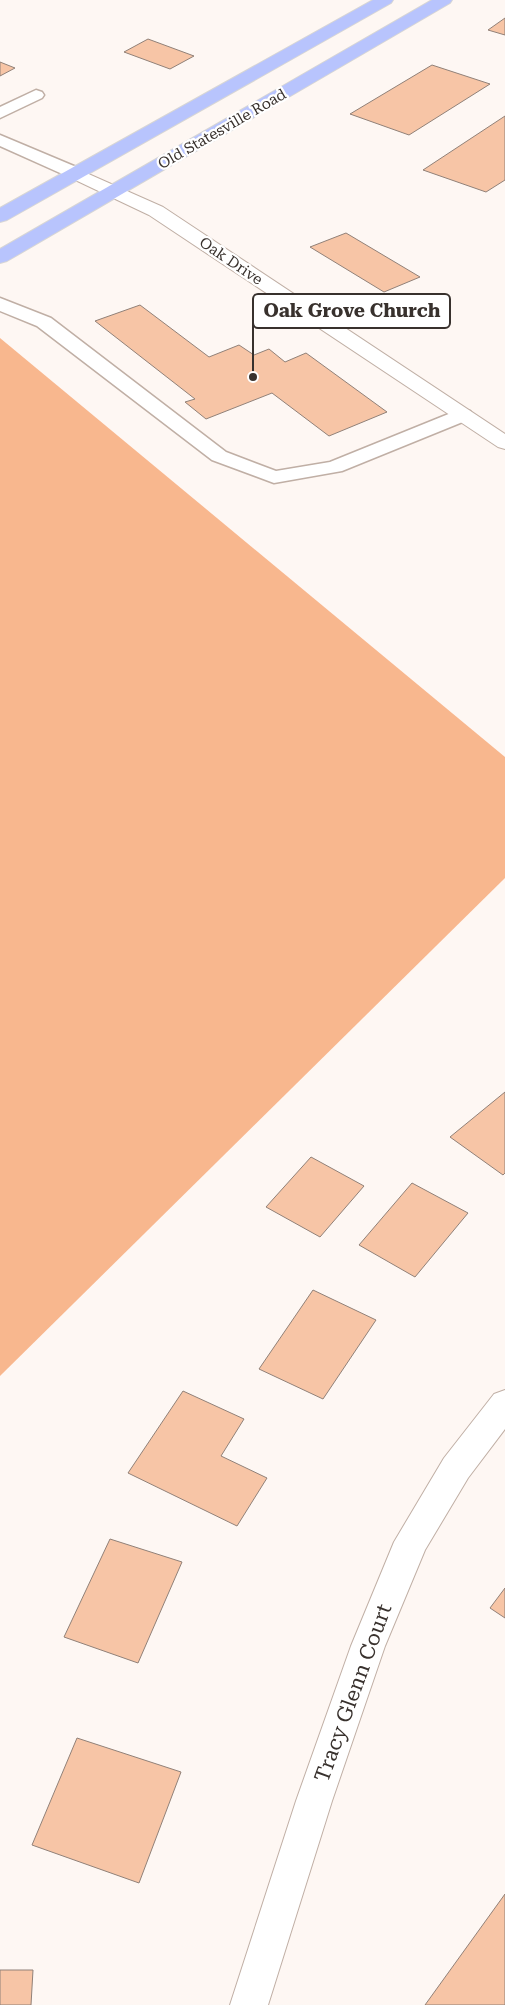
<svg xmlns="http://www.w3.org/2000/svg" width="505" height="2005" viewBox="0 0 505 2005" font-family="'Roboto Serif',serif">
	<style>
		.forest { fill: #f8b78e }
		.building { fill: #f7c5a6; stroke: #918178 }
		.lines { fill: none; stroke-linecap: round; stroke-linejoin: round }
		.service-casing { stroke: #c0afa5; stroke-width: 3 }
		.minor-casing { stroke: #c0afa5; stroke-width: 2 }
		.primary-casing { stroke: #d7d6d5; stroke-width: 2 }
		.service { fill: #fff; fill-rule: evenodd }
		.minor { fill: #fff; fill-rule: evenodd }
		.primary { fill: #b8c4fd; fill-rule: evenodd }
		.labels { text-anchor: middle; stroke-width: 4.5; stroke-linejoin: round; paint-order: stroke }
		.far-street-label { font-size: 15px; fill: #38312d; stroke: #fff }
		.near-street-label { font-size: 21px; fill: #38312d; stroke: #fff }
		.leader { fill: none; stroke: #38312d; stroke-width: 2 }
		.callout-dot { fill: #38312d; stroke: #fff; stroke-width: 2 }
		.callout { fill: #fff; stroke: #38312d; stroke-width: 2 }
		.callout-label { font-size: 19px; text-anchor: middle; font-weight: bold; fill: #38312d }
	</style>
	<rect width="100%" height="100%" fill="#fef7f3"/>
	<path class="forest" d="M0 338 505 757V878L0 1376Z"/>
	<g class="building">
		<path d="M505 18V35L488 30Z"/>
		<path d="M148 39 194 56 170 69 124 52Z"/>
		<path d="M0 62 15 68 0 76Z"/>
		<path d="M432 65 490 84 409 135 350 114Z"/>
		<path d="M505 116V180L486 192 423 170Z"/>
		<path d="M346 233 420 277 384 292 310 247Z"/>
		<path d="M140 305 209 357 239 345 254 355 269 349 285 362 306 353 387 412 329 436 272 393 206 419 185 402 195 399 95 321Z"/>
		<path d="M505 1092V1173L503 1175 450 1137Z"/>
		<path d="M311 1157 364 1186 320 1237 266 1207Z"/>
		<path d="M412 1183 468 1213 415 1277 359 1245Z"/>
		<path d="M313 1290 376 1320 323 1399 259 1369Z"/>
		<path d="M183 1391 244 1419 221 1456 267 1478 237 1526 128 1473Z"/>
		<path d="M110 1539 182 1562 138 1663 64 1637Z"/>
		<path d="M505 1588V1618L490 1608Z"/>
		<path d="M77 1738 181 1772 139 1883 32 1845Z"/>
		<path d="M505 1894V2005H425Z"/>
		<path d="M0 1970H33L31 2005H0Z"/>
	</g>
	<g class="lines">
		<defs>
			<g id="service">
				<path d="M36 90 42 92 44 95 42 98 0 118V107Z"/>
				<path d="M0 135 81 169 84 173 81 177 75 178 69 177 0 146Z"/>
				<path d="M0 298 51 318 226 452 276 471 330 462 456 411 463 409 470 411 473 415 470 419 342 471 274 483 212 460 37 326 0 311Z"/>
			</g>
			<g id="minor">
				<path d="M75 168 163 207 505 434V449L498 447 149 215 69 177 66 173 69 169Z"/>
				<path d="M505 1390V1429L468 1478 425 1550 385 1646 332 1801 268 2005H230L296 1801 351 1646 394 1542 444 1458 494 1394Z"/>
			</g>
			<g id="primary">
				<path d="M373 0H393L391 3 7 220 0 222V208Z"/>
				<path d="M432 0H452L450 3 7 261 0 263V249Z"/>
			</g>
		</defs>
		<use href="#service" class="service-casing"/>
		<use href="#minor" class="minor-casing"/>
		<use href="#primary" class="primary-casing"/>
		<use href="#service" class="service"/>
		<use href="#minor" class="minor"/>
		<use href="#primary" class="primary"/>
	</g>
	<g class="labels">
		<g class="far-street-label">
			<text transform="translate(222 129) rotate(-30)" y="5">Old Statesville Road</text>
			<text transform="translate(231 261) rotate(34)" y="5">Oak Drive</text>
		</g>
		<g class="near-street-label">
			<text transform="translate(353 1693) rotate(-70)" y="7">Tracy Glenn Court</text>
		</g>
	</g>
	<path class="leader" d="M253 377L253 311"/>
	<circle class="callout-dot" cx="253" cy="377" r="5"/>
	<rect class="callout" x="253" y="294" width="197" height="34" rx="5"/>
	<g class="callout-label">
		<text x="352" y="317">Oak Grove Church</text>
	</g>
</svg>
